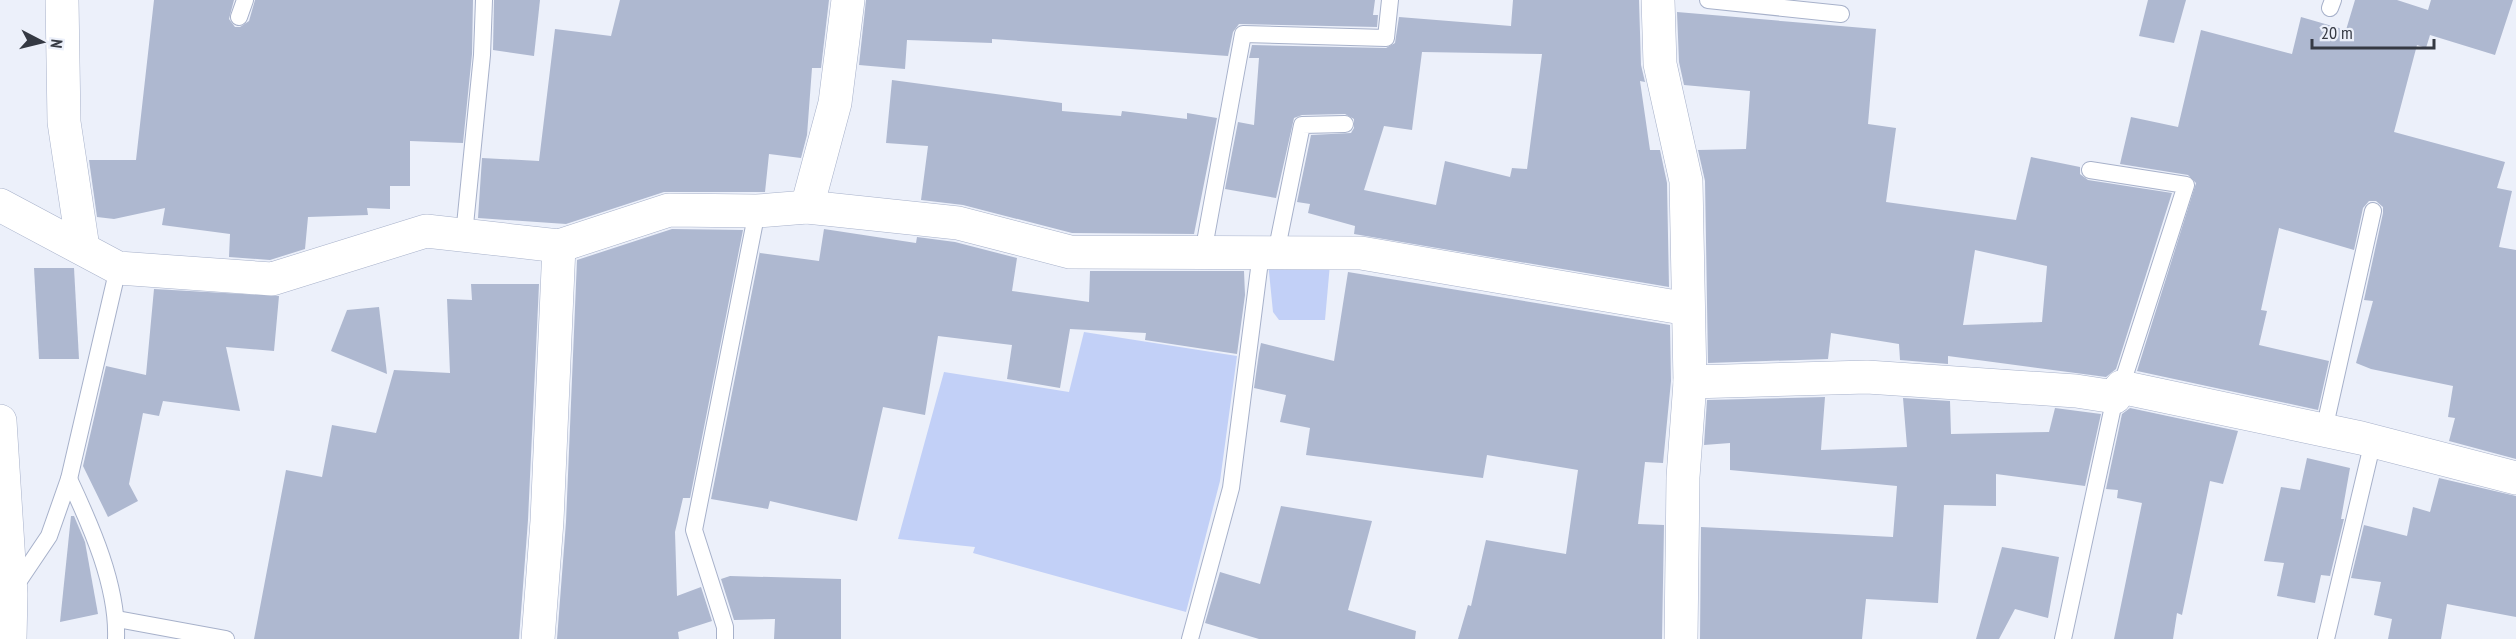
<svg xmlns="http://www.w3.org/2000/svg" width="2516" height="639" viewBox="0 0 2516 639" font-family="'PT Sans Narrow',sans-serif">
	<style>
		.green { fill: #c2d0f7 }
		.building { fill: #aeb8d0; fill-rule: evenodd }
		.lines { fill: none; stroke-linecap: round; stroke-linejoin: round }
		.service-casing { stroke: #a7b1ca; stroke-width: 18 }
		.minor-casing { stroke: #a7b1ca; stroke-width: 34 }
		.tertiary-casing { stroke: #a7b1ca; stroke-width: 34 }
		.service { stroke: #fff; stroke-width: 16 }
		.minor { stroke: #fff; stroke-width: 33 }
		.tertiary { stroke: #fff; stroke-width: 33 }
	</style>
	<rect width="100%" height="100%" fill="#ecf0fa"/>
	<g class="green">
		<path d="M1268 262 1330 264 1325 320H1279L1273 312Z"/>
		<path d="M1084 332 1237 356 1220 481 1186 612 973 553 975 547 898 539 944 372 1069 392Z"/>
	</g>
	<g class="building">
		<path d="M154 0H234L229 19 235 27H240L249 21 255 0H473L472 54 463 143 410 141V186H390V209L367 208 368 215 308 217 305 249 270 260 229 257 230 234 162 225 165 208 114 219 97 217 89 160H136Z"/>
		<path d="M494 0H540L534 56 493 50Z"/>
		<path d="M620 0H829L821 68H812L807 135 801 158 769 154 765 192H664L566 224 478 218 482 158 539 161 555 29 611 36Z"/>
		<path d="M866 0H1375L1373 15H1378L1377 27 1239 24 1233 32 1228 56 992 39V43L907 40 905 69 859 65Z"/>
		<path d="M1513 0H1639L1641 65 1645 82 1640 81 1650 150H1660L1667 183 1669 287 1354 234 1355 226 1308 213 1310 204 1297 202 1311 135 1351 133 1354 128V119L1345 114 1302 115 1294 118 1276 198 1225 189 1238 122 1254 125 1259 58H1249L1252 45 1386 48 1395 43 1399 17 1511 26ZM1422 52 1542 54 1527 169 1512 168 1510 177 1445 161 1436 205 1364 190 1384 126 1412 130Z"/>
		<path d="M2148 0H2186L2174 43 2139 36Z"/>
		<path d="M2355 0H2397L2428 10 2431 0H2513L2495 55 2430 35 2426 48 2417 45 2394 132 2505 162 2497 188 2512 191 2499 247 2516 250V459L2449 441 2455 418 2448 417 2453 386 2371 369 2356 363 2373 301 2364 300 2383 213V207L2376 201H2369L2363 208 2354 250 2279 228 2261 310 2267 311 2259 345 2329 361 2318 410 2137 371 2196 183 2188 175 2120 164 2131 117 2178 127 2201 30 2292 54 2301 17 2346 30Z"/>
		<path d="M1677 12 1876 29 1868 124 1896 128 1886 202 2016 220 2031 157 2080 167V174L2088 180 2172 193 2116 369 2106 377 1948 356V364L1900 360 1899 344 1831 333 1828 359 1708 363 1705 181 1698 150 1746 149 1750 91 1684 85 1679 62ZM1975 250 2047 266 2042 322 1963 325Z"/>
		<path d="M892 80 1062 103V111L1121 116 1122 111 1187 119V113L1217 118 1194 234 1072 233 963 205 921 200 928 146 886 143Z"/>
		<path d="M672 229 743 230 690 498H683L675 532 677 596 701 587 712 621 678 632 679 639H557L566 522 577 260Z"/>
		<path d="M824 229 916 243 917 237 955 242 1017 258 1012 291 1089 302 1090 271H1244L1245 295 1237 354 1145 340 1146 333 1070 329 1060 388 1007 379 1012 345 938 336 925 415 883 407 857 521 770 501 768 509 711 499 760 251V253L819 261Z"/>
		<path d="M34 268H74L79 359H39Z"/>
		<path d="M1348 272 1670 325 1671 381 1663 463 1645 462 1638 524 1664 525 1662 639H1458L1468 605 1471 606 1486 540 1566 554 1578 470 1487 455 1483 478 1306 455 1310 428 1280 422 1286 395 1254 388 1259 353 1261 343 1334 361Z"/>
		<path d="M471 284H539L528 520 519 639H254L286 470 322 477 332 425 376 433 394 370 450 373 447 299 472 300Z"/>
		<path d="M154 289 279 296 274 351 226 347 240 411 163 401 159 416 143 413 129 484 138 501 108 517 83 466 106 366 146 375Z"/>
		<path d="M379 307 387 374 331 351 347 310Z"/>
		<path d="M1825 397 1821 450 1907 447 1903 398 1950 401 1951 434 2049 432 2055 408 2101 414 2085 486 1996 474V506L1944 505 1938 603 1866 599 1862 639H1700L1701 527 1893 537 1897 486 1730 470V443L1704 445 1707 400Z"/>
		<path d="M2130 408 2238 431 2223 484 2210 481 2182 615 2177 613 2173 639H2114L2142 503 2117 498 2118 490 2106 489 2122 414Z"/>
		<path d="M2307 458 2350 468 2341 519H2344L2330 576 2321 575 2315 603 2277 596 2284 563 2264 561 2281 487 2300 490Z"/>
		<path d="M2439 478 2516 496V617L2447 604 2441 639H2388L2392 619 2374 615 2381 582 2351 578 2364 525 2407 536 2413 507 2430 512Z"/>
		<path d="M1281 506 1372 521 1348 610 1416 631 1415 639H1259L1205 623 1220 572 1260 584Z"/>
		<path d="M71 516H74L85 542 98 614 60 622Z"/>
		<path d="M2002 547 2059 557 2048 618 2015 609 1999 639H1976Z"/>
		<path d="M730 576 841 579V639H774L775 619 734 620 721 579Z"/>
	</g>
	<g class="lines">
		<defs>
			<g id="service">
				<path d="M1708 0 1841 14"/>
				<path d="M2330 8 2333 0"/>
				<path d="M239 17 245 0"/>
				<path d="M2090 170 2186 185 2121 387"/>
				<path d="M464 235 482 55 484 0"/>
				<path d="M1203 253 1243 34 1386 38 1390 0"/>
				<path d="M1276 253 1302 125 1345 124"/>
				<path d="M2324 430 2373 211"/>
				<path d="M69 479C91 526 118 586 116 639"/>
				<path d="M14 588 49 536 69 479 118 268"/>
				<path d="M117 619 226 639"/>
				<path d="M725 639V627L694 530 757 211"/>
				<path d="M1190 639 1231 488 1261 253"/>
				<path d="M2063 639 2115 397"/>
				<path d="M2326 639 2373 441"/>
			</g>
			<g id="minor">
				<path d="M62 0 64 122 83 248"/>
				<path d="M1658 0 1660 64 1686 181 1690 382 1683 477 1681 639"/>
				<path d="M0 205 118 268 272 279 426 231 559 246 669 210 757 211 807 207 958 223 1070 252 1361 253 1688 309"/>
				<path d="M807 207 835 103 848 0"/>
				<path d="M1690 382 1867 377 2076 391 2115 397 2121 387 2361 438 2516 478"/>
				<path d="M538 639 547 521 559 246"/>
			</g>
			<path id="tertiary" d="M0 421 11 594 10 639"/>
		</defs>
		<use href="#service" class="service-casing"/>
		<use href="#minor" class="minor-casing"/>
		<use href="#tertiary" class="tertiary-casing"/>
		<use href="#service" class="service"/>
		<use href="#minor" class="minor"/>
		<use href="#tertiary" class="tertiary"/>
	</g>
	<g transform="translate(42 42) rotate(97)" stroke="#ecf0fa" stroke-width="4.5" paint-order="stroke">
	<path d="M0-4.5L10 22L0 15L-10 22Z" fill="#353943"/>
	<text y="-9" font-size="16" font-weight="bold" text-anchor="middle" fill="#353943">N</text>
	</g>
	<path d="M2312 39v9h122v-9" fill="none" stroke="#353943" stroke-width="3"/>
	<text x="2321" y="39" font-size="18" fill="#353943" stroke="#ecf0fa" stroke-width="4.5" paint-order="stroke">20 m</text>
</svg>
